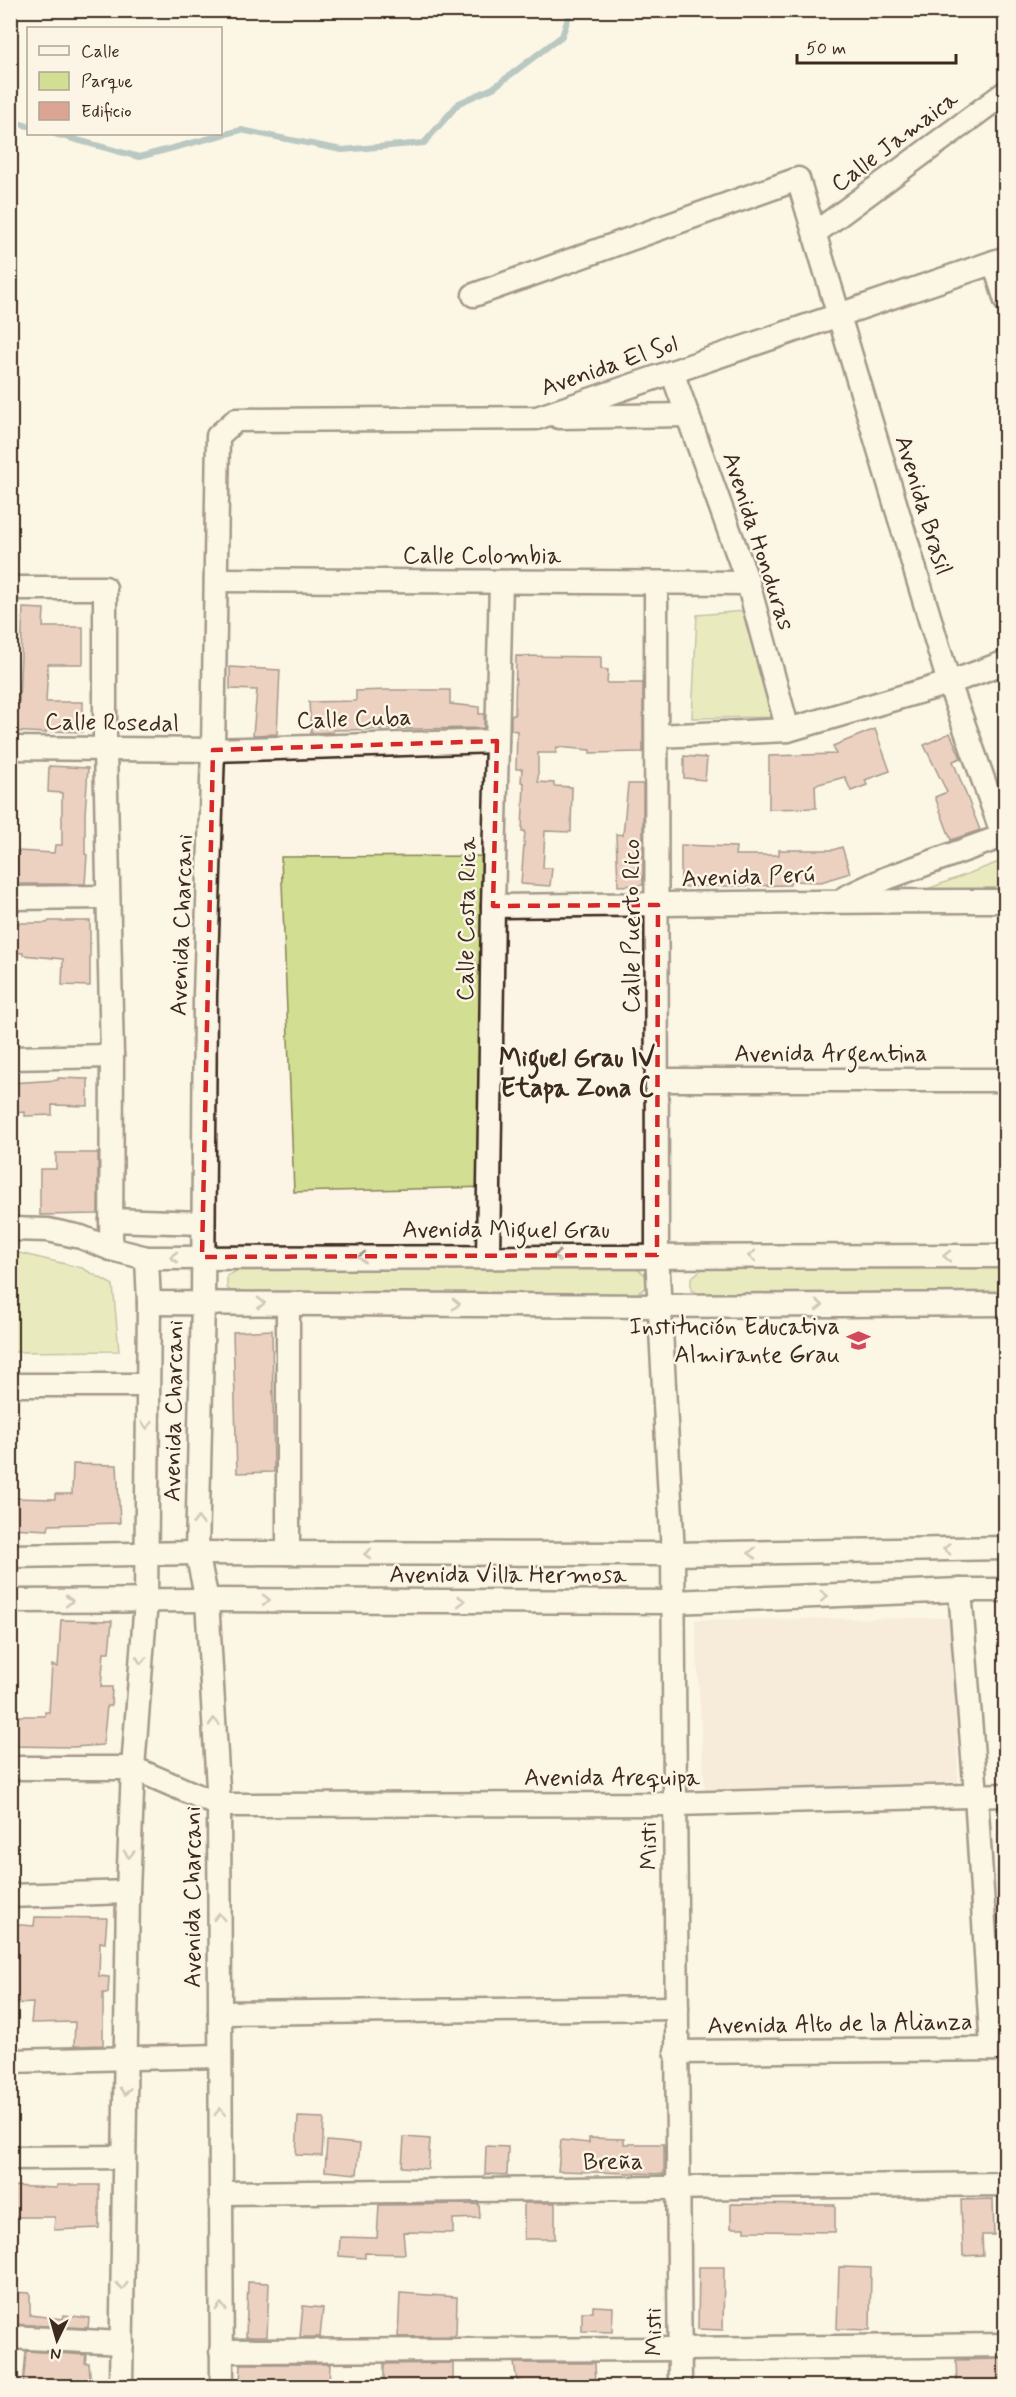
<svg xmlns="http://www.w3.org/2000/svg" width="1016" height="2397" viewBox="0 0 1016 2397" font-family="Mynerve,sans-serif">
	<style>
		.built { fill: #f2ddcc }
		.green { fill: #d2de91; stroke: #868458; stroke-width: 1.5 }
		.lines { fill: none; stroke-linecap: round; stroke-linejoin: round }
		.stream { stroke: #6a9098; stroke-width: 6 }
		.building { fill: #dba493; stroke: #3b2a1e; stroke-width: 1.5 }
		.minor-casing { stroke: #3b2a1e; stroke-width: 27 }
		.minor { stroke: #fcf5e5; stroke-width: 22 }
		.oneway { stroke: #9c9082 }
		.marked { fill: none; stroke: #d62828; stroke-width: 4.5; stroke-dasharray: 12 8; stroke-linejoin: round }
		.labels { text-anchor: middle; stroke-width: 5; stroke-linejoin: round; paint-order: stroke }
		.street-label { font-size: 24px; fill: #3b2a1e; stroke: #fcf5e5 }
		.poi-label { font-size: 24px; fill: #3b2a1e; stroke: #fcf5e5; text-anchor: end }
		.neighbourhood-label { font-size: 26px; font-weight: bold; fill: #3b2a1e; stroke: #fcf5e5 }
	</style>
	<rect width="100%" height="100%" fill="#fcf5e5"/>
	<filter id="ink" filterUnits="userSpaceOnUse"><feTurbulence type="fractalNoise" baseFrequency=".0167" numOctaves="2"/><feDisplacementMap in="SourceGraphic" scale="12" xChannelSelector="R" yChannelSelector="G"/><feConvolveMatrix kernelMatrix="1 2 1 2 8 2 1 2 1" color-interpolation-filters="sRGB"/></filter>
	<g filter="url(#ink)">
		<path class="built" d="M953 1618 958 1783 705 1790 695 1620Z"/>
		<g class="green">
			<path d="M745 611 776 717 692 718 697 615Z"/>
			<path d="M492 856 489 1187 294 1192 281 857Z"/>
			<path d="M999 862 1005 881V897L917 893Z"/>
			<path d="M19 1253 82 1268 113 1285 119 1351 11 1352V1254Z"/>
			<path d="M635 1268 646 1275 647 1287 633 1296H237L227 1288V1276L240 1269Z"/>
			<path d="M1005 1268V1296L701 1295 691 1290V1278L702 1269Z"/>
		</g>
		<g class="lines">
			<g class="stream">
				<path d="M10 121 28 126"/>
				<path d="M55 134 139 157 241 130 342 150 424 143 459 103 493 88 562 36 571 10"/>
			</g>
		</g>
		<g class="building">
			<path d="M23 608 44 609 43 627H83V664H48L46 702H83V732L46 731V733L10 731V701H19Z"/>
			<path d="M516 656 601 657V669L608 670 607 683H643V752L590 753V750L557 747 556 753H538V782L554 783V786L572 787 571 832 545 831 543 868H552L550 886 521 884 525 831H522L524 783 521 782 522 769H516L517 731 511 730V715H515Z"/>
			<path d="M230 667 280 670 277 734 253 735 257 690 230 689Z"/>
			<path d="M388 690H450V704L479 707V714H484V728L333 730V732L311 733 309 702 356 701V691Z"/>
			<path d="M875 729 890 771 865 780 867 785 851 791 845 777 815 785 816 808 769 809V756L836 754 833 746Z"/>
			<path d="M950 733 961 758 953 761 980 830 951 840 935 797 947 792 924 745Z"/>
			<path d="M684 756 707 758 705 780 684 778Z"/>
			<path d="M49 766 88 768 85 814V854L87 855 85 884H17V851L54 853 55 845H62V793L48 792Z"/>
			<path d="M628 784H643V885L618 886 616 834 623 835Z"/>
			<path d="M681 845 736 847 735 855H779V850H833L842 847 850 873 821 882 790 881V885L681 887Z"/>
			<path d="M49 921H90V986L62 985 63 959 23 955V953L10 952V923H47Z"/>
			<path d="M58 1078 88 1079V1106L52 1105V1115L25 1116V1112L10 1113V1083L58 1080Z"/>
			<path d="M56 1153H98V1214L40 1215V1169H56Z"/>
			<path d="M272 1330 274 1472 237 1473 233 1332Z"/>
			<path d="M73 1464 117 1465 120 1523 49 1525 48 1530 10 1528V1498L55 1499V1494H72Z"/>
			<path d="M61 1620 112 1621 109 1652H104L101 1687H112L111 1706H107L103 1745 73 1747 10 1746V1716H45V1712H49L52 1665 58 1667Z"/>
			<path d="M35 1917 107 1918 105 1943 100 1942 99 1976 109 1977 108 1993H103V2045L74 2046 75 2022 31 2023 33 2003 14 2004V1999L10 1998V1968H15L14 1939 10 1938V1924L34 1926Z"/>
			<path d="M298 2117 324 2118 322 2156 296 2155Z"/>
			<path d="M404 2137 430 2139 428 2169 402 2167Z"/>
			<path d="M589 2138 624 2139V2144H664V2174L558 2171 561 2140 589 2143Z"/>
			<path d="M327 2141 360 2144 357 2174 325 2171Z"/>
			<path d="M486 2146 508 2147 507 2175 485 2174Z"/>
			<path d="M57 2185H99V2228L54 2230 55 2217H10V2186L57 2188Z"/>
			<path d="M993 2199 994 2235H982L983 2255 963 2256 961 2200Z"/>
			<rect x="524" y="2203" width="31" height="36"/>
			<path d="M479 2204 480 2218 453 2219V2233L403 2232 405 2254 365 2253V2258L339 2256 340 2237 377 2238 379 2205Z"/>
			<path d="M731 2204 835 2205V2232L745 2231V2228H731Z"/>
			<path d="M699 2267H724L723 2330 698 2329Z"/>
			<path d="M839 2267 871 2268 870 2330 837 2329Z"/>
			<path d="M248 2282 269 2283 267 2337H246Z"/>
			<path d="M10 2292 30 2293V2315L63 2319 64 2315 89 2318 88 2328 10 2324Z"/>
			<path d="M400 2293 457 2297 456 2334 454 2336 398 2337Z"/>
			<path d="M303 2306 323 2308 320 2337H300Z"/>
			<path d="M593 2306 613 2307 612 2332 582 2331V2312H593Z"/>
			<path d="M26 2351 86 2355 85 2363H89L91 2386H23Z"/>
			<path d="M1002 2359 1005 2368V2386H957L956 2360Z"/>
			<path d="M453 2363V2386H426V2385L384 2381V2364Z"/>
			<path d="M514 2363H595L596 2386H521L520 2381H517Z"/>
			<path d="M241 2364H330L329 2386H240Z"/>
		</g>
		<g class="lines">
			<defs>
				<g id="minor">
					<path d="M815 233 1006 92"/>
					<path d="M994 262 1006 301"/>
					<path d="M474 295 798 179 949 683 1006 844"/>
					<path d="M672 372 748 583 788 730"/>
					<path d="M559 417 688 415"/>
					<path d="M216 580 748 583"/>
					<path d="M656 583 657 1255 673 1554 680 2386"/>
					<path d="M10 588H105V749L112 1056 111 1249"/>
					<path d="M657 736 788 730 949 683 1006 662"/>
					<path d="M10 748 213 750 497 741"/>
					<path d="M846 897 887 878 1006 835"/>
					<path d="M10 898 108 897"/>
					<path d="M493 906C664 905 834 900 1006 901"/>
					<path d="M10 1058 112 1056"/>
					<path d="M657 1080H1006"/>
					<path d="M111 1220 203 1223"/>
					<path d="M10 1229 48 1230 81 1237 111 1249 147 1258 1006 1256"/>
					<path d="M488 1257 493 906 501 582"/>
					<path d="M149 1303 659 1306 1006 1304"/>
					<path d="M288 1304V1553"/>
					<path d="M10 1385H147"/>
					<path d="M10 1556 197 1553 673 1554 1006 1548"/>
					<path d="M960 1590 976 1795 992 2049"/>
					<path d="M10 1601 207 1600 673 1602 960 1590H1006"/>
					<path d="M10 1768H133L219 1805 675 1804 1006 1795"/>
					<path d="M10 1896 128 1892"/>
					<path d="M220 2013 677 2008"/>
					<path d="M676 2052 1006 2049"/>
					<path d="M10 2061 220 2056"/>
					<path d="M10 2158 123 2157"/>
					<path d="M221 2193 1006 2184"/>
					<path d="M10 2337 122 2343"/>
					<path d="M221 2351 680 2349 1006 2345"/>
					<path d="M121 2386 128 1892 133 1768 146 1601 149 1303 147 1258"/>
					<path d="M222 2386 219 1805 207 1600 197 1553 203 1303 205 995 213 750 218 436 236 420 537 418 1006 258"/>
				</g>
			</defs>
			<use href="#minor" class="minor-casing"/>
			<use href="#minor" class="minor"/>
		</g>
		<defs><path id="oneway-chevron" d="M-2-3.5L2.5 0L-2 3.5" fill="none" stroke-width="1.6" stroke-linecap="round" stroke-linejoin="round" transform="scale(1.5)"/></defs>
		<g class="oneway">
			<use href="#oneway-chevron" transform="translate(557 1256) rotate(180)"/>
			<use href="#oneway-chevron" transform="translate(752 1256) rotate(-180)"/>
			<use href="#oneway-chevron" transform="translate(947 1256) rotate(-180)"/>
			<use href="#oneway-chevron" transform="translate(174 1257) rotate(180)"/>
			<use href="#oneway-chevron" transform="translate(362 1257) rotate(180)"/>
			<use href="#oneway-chevron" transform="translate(261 1303)"/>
			<use href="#oneway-chevron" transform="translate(456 1304)"/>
			<use href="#oneway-chevron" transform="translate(819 1305)"/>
			<use href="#oneway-chevron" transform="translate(147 1425) rotate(90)"/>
			<use href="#oneway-chevron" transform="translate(198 1521) rotate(-89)"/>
			<use href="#oneway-chevron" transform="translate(947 1549) rotate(179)"/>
			<use href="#oneway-chevron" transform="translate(752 1553) rotate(179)"/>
			<use href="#oneway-chevron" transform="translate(368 1554) rotate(-180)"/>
			<use href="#oneway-chevron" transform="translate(824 1596) rotate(-2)"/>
			<use href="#oneway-chevron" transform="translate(266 1600)"/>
			<use href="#oneway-chevron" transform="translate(69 1601)"/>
			<use href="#oneway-chevron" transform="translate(461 1601)"/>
			<use href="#oneway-chevron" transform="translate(141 1660) rotate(94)"/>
			<use href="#oneway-chevron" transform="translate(214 1722) rotate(-93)"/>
			<use href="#oneway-chevron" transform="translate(129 1854) rotate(92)"/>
			<use href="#oneway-chevron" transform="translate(219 1917) rotate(-90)"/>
			<use href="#oneway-chevron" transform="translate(125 2091) rotate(92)"/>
			<use href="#oneway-chevron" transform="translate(220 2112) rotate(-90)"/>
			<use href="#oneway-chevron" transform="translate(122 2286) rotate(90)"/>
			<use href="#oneway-chevron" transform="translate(221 2307) rotate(-90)"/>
		</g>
	</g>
	<path d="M0 0H1016V2397H0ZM497 741 493 906 658 905 657 1255 202 1257 213 750Z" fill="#fcf5e5" fill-opacity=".55" fill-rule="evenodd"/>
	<path class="marked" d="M497 741 493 906 658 905 657 1255 202 1257 213 750Z"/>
	<defs>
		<symbol id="school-bare" viewBox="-9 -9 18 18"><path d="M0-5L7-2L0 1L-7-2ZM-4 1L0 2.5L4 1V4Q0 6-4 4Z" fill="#d1495b" stroke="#fcf5e5" stroke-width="2.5" paint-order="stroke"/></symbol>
	</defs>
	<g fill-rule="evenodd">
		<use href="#school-bare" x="842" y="1324" width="33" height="33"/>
	</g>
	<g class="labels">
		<g class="street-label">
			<text transform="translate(894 141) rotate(-37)" y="8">Calle Jamaica</text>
			<text transform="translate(609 365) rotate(-19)" y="8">Avenida El Sol</text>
			<text transform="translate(924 505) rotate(73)" y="8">Avenida Brasil</text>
			<text transform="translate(759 541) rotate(72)" y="8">Avenida Honduras</text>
			<text x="482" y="563">Calle Colombia</text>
			<text transform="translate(354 718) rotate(-2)" y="8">Calle Cuba</text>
			<text transform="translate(112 722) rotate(1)" y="8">Calle Rosedal</text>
			<text transform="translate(748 876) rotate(-2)" y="8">Avenida Perú</text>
			<text transform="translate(466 919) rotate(-89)" y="8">Calle Costa Rica</text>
			<text transform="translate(181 925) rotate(-88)" y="8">Avenida Charcani</text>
			<text transform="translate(631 926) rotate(-90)" y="8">Calle Puerto Rico</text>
			<text x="831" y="1061">Avenida Argentina</text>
			<text x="506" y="1237">Avenida Miguel Grau</text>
			<text transform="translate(173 1411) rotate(-89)" y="8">Avenida Charcani</text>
			<text x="508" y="1582">Avenida Villa Hermosa</text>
			<text x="612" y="1785">Avenida Arequipa</text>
			<text transform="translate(648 1846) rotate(-91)" y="8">Misti</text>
			<text transform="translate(192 1897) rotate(-90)" y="8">Avenida Charcani</text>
			<text transform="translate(840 2023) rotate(-1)" y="8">Avenida Alto de la Alianza</text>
			<text transform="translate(613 2161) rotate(-1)" y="8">Breña</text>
			<text transform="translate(653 2332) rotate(-91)" y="8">Misti</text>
		</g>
		<g class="poi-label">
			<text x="840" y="1334">Institución Educativa<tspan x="840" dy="28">Almirante Grau</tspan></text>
		</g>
		<g class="neighbourhood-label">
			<text x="577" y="1066">Miguel Grau IV<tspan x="577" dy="30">Etapa Zona C</tspan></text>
		</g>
	</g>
	<rect width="1016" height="2397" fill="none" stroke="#fcf5e5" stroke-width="36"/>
	<rect x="18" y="18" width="980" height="2361" fill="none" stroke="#3b2a1e" stroke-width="2" filter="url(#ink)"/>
	<rect x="27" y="27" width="195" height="108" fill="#fcf5e5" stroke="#afa495" stroke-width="1.5"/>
	<rect x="39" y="46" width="30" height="9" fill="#fcf5e5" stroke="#afa495" stroke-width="1.5"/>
	<text x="81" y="57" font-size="18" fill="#3b2a1e">Calle</text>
	<rect x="39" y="72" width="30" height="18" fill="#d2de91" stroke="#afa495" stroke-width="1.5"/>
	<text x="81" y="87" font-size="18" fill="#3b2a1e">Parque</text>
	<rect x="39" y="102" width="30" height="18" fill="#dba493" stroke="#afa495" stroke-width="1.5"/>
	<text x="81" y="117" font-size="18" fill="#3b2a1e">Edificio</text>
	<g transform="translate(57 2340) rotate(185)" stroke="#fcf5e5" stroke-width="4.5" paint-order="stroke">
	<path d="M0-4.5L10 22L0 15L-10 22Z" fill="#3b2a1e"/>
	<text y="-9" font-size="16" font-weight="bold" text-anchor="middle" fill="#3b2a1e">N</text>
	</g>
	<path d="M797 54v9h159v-9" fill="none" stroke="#3b2a1e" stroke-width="3"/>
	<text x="806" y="54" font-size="18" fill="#3b2a1e" stroke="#fcf5e5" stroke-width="4.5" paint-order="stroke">50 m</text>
</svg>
